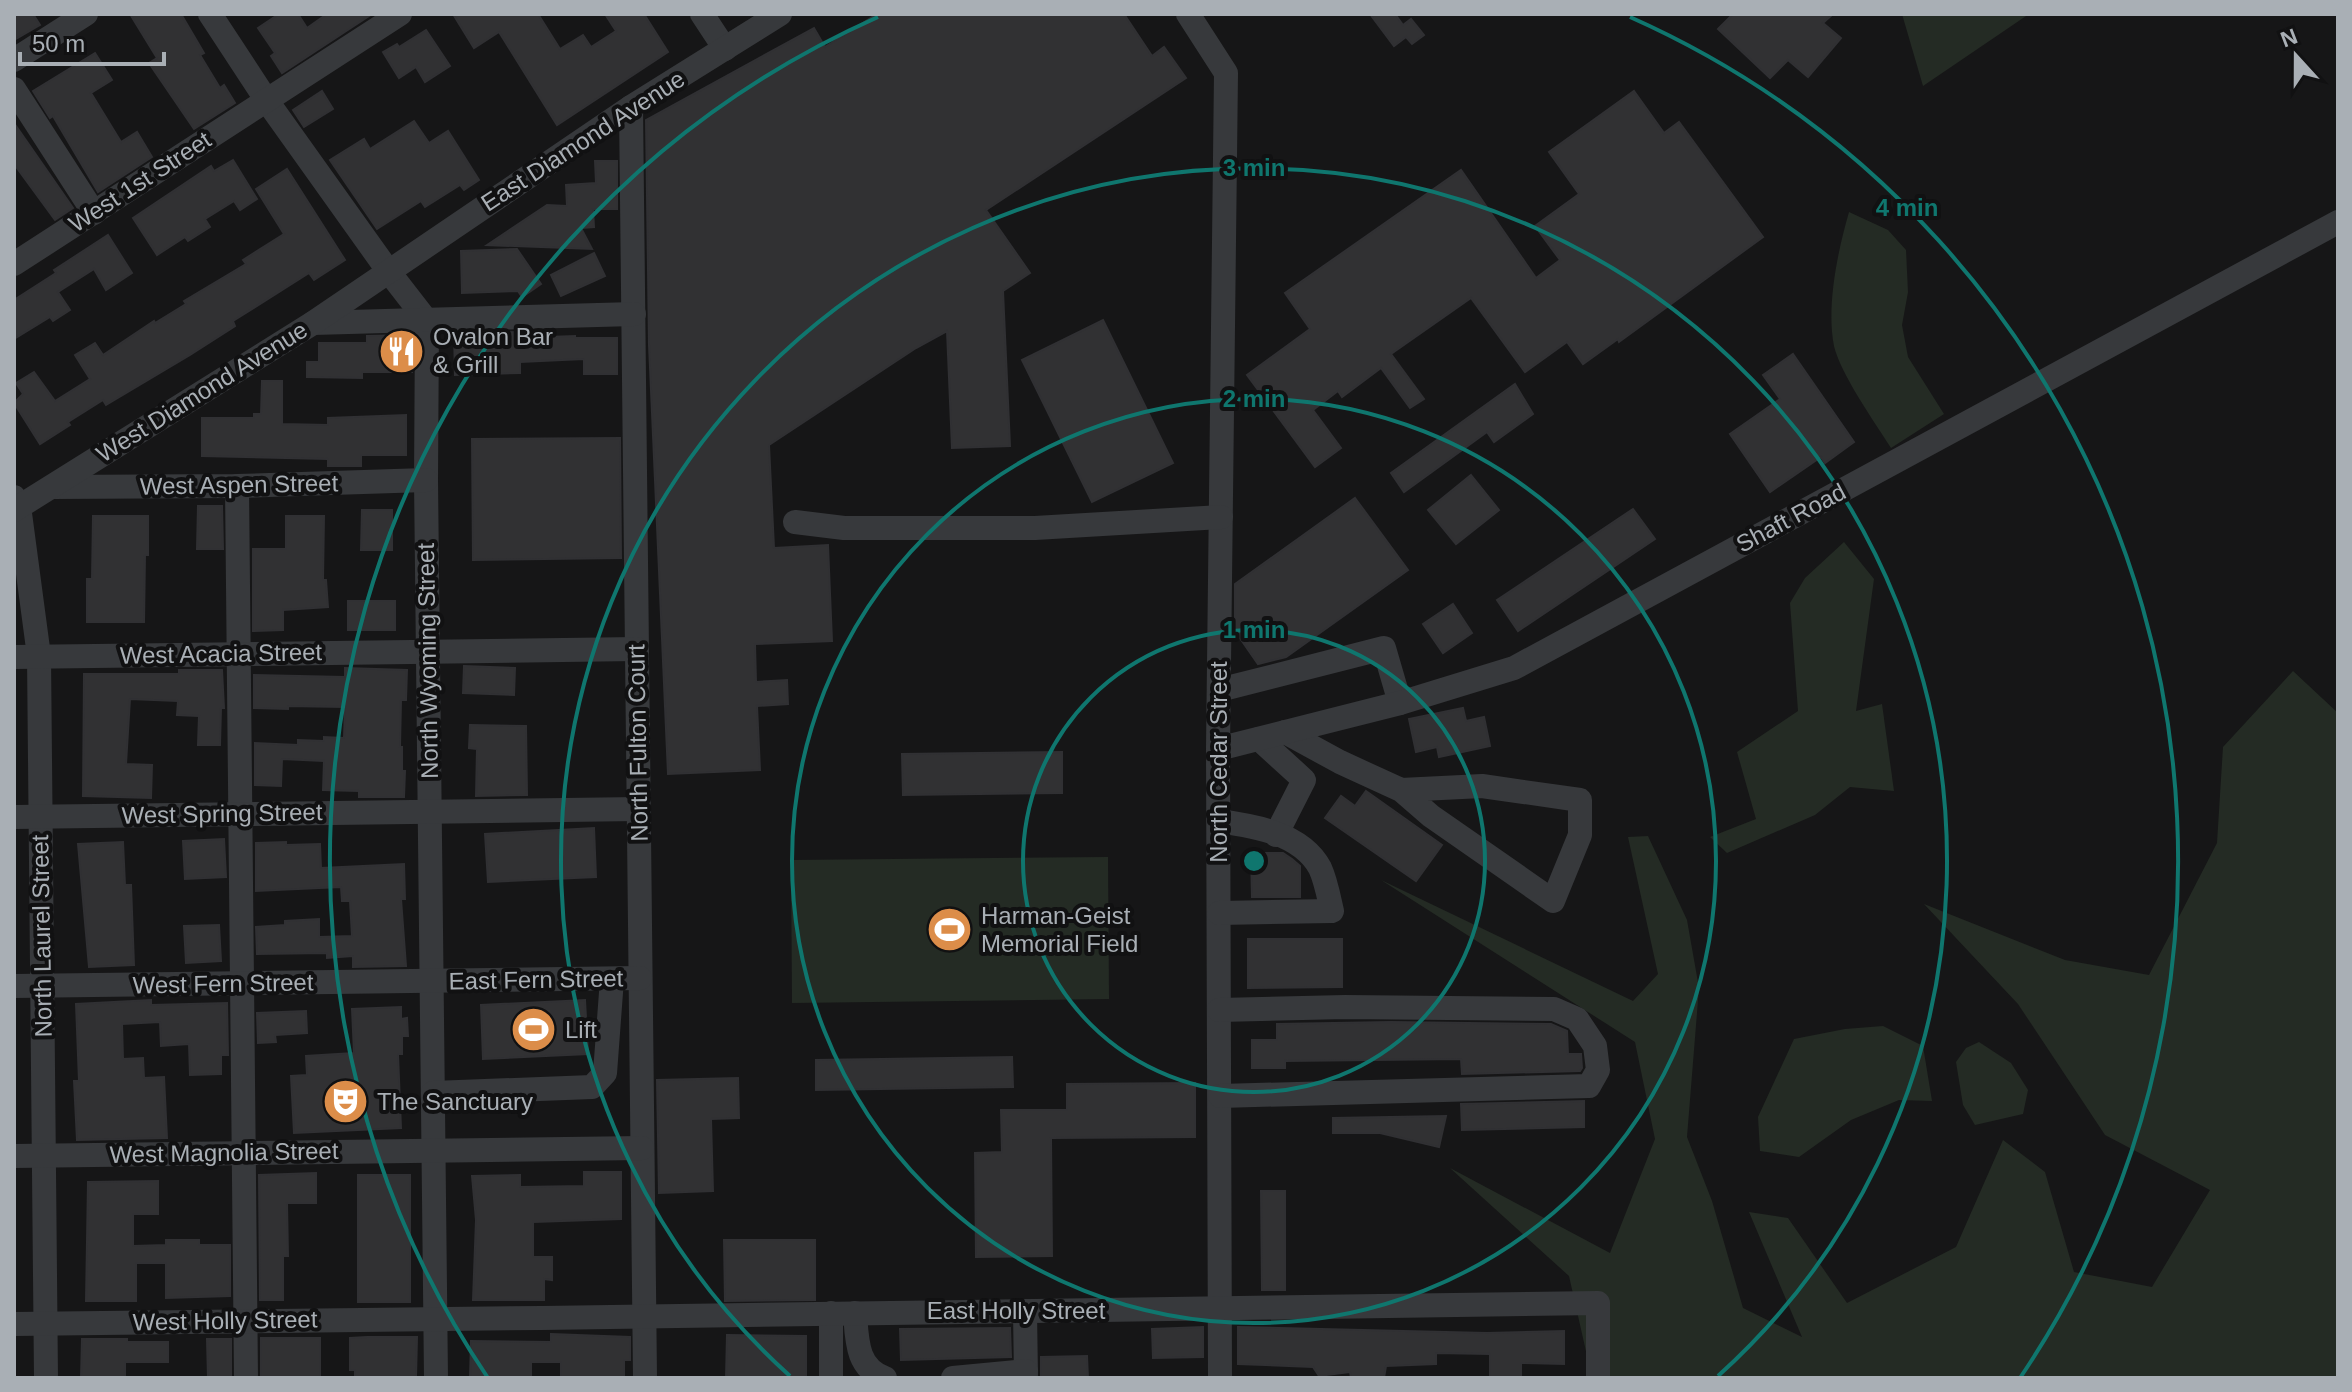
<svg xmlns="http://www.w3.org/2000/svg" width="2352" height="1392" viewBox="0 0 2352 1392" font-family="Arial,sans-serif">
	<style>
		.green { fill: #242b24 }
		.building { fill: #313133; stroke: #303033; stroke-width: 2 }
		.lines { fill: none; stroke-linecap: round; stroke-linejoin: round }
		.minor { stroke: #37393c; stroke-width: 24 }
		.ring { fill: none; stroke: #0f766e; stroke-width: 4 }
		.labels { text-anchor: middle; stroke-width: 8; stroke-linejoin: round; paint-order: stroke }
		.street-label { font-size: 24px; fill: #a9afb5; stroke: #111112 }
		.poi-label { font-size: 24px; fill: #a9afb5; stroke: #111112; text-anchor: start }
		.centre { fill: #0f766e; stroke: #111112; stroke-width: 4 }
		.ring-label { font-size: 24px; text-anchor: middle; font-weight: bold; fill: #0f766e; stroke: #111112; stroke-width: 8; stroke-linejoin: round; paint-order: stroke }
	</style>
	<rect width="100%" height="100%" fill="#161617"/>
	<g class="green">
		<path d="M1902 14H2029L1923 86Z"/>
		<path d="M1849 212 1888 230 1906 250 1908 292 1902 325 1908 357 1944 414 1891 448C1875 423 1840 373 1834 346 1826 306 1838 250 1849 212Z"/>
		<path d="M1844 542 1874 579 1856 711 1882 704 1894 791 1850 787 1815 815 1727 853 1710 837 1756 819 1737 752 1798 711 1790 603 1805 578Z"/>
		<path d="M2293 671 2338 713V1378H1592L1569 1276 1450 1168 1610 1253 1655 1139 1635 1042 1381 880 1633 1001 1658 974 1628 837 1648 836 1687 920 1699 988 1687 1137 1712 1201 1743 1308 1802 1337 1749 1212 1788 1218 1847 1303 1956 1247 2003 1140 2045 1172 2074 1272 2152 1287 2210 1190 2105 1135 2018 1004 1924 904 2065 960 2149 975 2217 843 2223 747Z"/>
		<path d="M1108 857 1109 999 792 1003 791 860Z"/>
		<path d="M1883 1026 1923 1046 1932 1101 1899 1100 1851 1120 1799 1157 1760 1151 1758 1117 1794 1039 1845 1029Z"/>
		<path d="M1979 1042 2011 1063 2028 1090 2023 1114 1975 1125 1963 1105 1956 1062 1966 1048Z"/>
	</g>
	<g class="building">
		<path d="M14 14H33L40 25 14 40Z"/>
		<path d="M130 14H181L204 53 200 55 220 88 224 85 235 103 194 129 149 63 157 58Z"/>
		<path d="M279 14H298L307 28 327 14H372L282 73 271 56 275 53 258 28Z"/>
		<path d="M453 14H538L560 49 583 35 591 47 616 31 605 14H644L668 52 557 125 499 32 474 48Z"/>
		<path d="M877 14H1124L1152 56 1164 47 1186 78 986 210 1030 273 1003 291 1010 446 952 448 947 331 916 348 769 445 774 548 828 545 832 641 755 644 756 682 787 680 788 704 757 706 760 770 668 774 649 345 646 120 814 28 825 47Z"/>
		<path d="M1370 14H1395L1403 25 1411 19 1424 35 1412 44 1406 37 1394 46Z"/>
		<path d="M1733 14H1833L1823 23 1841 38 1808 77 1788 60 1770 78 1718 29Z"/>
		<path d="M426 30 450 66 425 82 416 67 399 78 383 52 397 44 399 47Z"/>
		<path d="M95 53 112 80 91 93 121 142 137 132 152 157 98 192 53 116 50 118 33 91Z"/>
		<path d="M322 91 333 109 304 127 293 110Z"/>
		<path d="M1634 91 1664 133 1679 122 1763 237 1619 342 1618 339 1583 364 1567 342 1525 372 1471 298 1391 354 1424 399 1410 408 1381 368 1342 397 1338 391 1313 410 1341 448 1315 467 1247 375 1310 329 1285 293 1461 170 1536 278 1560 260 1535 226 1579 194 1549 152Z"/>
		<path d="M414 121 429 143 448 131 479 180 464 190 460 185 425 207 421 201 377 229 330 160 364 139 370 149Z"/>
		<path d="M14 123 73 208 55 220 14 164Z"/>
		<path d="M233 160 257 199 240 210 234 201 205 219 210 227 188 241 185 237 157 255 133 218 211 166 214 171Z"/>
		<path d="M595 161H617V209H593L594 227 581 228 592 249 487 245 547 205 567 206 566 185 596 183Z"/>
		<path d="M287 169 345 260 314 280 309 273 233 321 235 326 190 355 106 405 103 400 68 422 70 425 40 444 14 403 23 394 16 383 34 372 55 401 90 379 75 355 95 343 103 355 154 321 155 323 186 304 184 301 246 264 243 260 284 234 256 189Z"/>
		<path d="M108 235 132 273 106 290 94 269 58 292 70 310 53 321 50 317 14 339V300L56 273 54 270Z"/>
		<path d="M517 249 541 284 522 297 518 291 462 293 461 251Z"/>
		<path d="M594 253 605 276 561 296 551 275Z"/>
		<path d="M1103 320 1173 463 1092 502 1022 360Z"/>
		<path d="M519 332V338L575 336V338H617V374H584V359L520 362V373L455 375 454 334Z"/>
		<path d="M412 335V372H362V378L307 377V362H319V343H367V336Z"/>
		<path d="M1793 354 1854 442 1825 463 1821 457 1770 492 1730 434 1780 399 1763 375Z"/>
		<path d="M262 381H282V424L328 425V418L406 415V455H361V466H328V459L202 456V418H254V414H261Z"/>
		<path d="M1515 384 1533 414 1494 442 1487 432 1404 492 1391 473Z"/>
		<path d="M620 438 621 558 473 560 472 439Z"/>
		<path d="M1471 475 1499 510 1456 544 1428 510Z"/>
		<path d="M1355 498 1408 570 1286 657 1258 664 1235 631V584Z"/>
		<path d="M198 506H222L223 549H197Z"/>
		<path d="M1633 509 1655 539 1518 631 1497 600Z"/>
		<path d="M362 510H392V550H361Z"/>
		<path d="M93 516H148V555H145L144 622H87V579H92Z"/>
		<path d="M286 516H324L323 580H326L328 607 283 610V630L253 631V549H286Z"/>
		<rect x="348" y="601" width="47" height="29"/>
		<path d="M1453 604 1472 633 1443 653 1423 624Z"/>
		<path d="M464 666 515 668 514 695 463 693Z"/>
		<path d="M345 668 407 670 406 700H401L400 747H402V771H405L404 797H359V791L323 790 324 761 282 759 281 786 255 785V743L298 745V740L324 741V737L344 738 345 707 288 706V709L254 708V675L345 677Z"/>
		<path d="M179 670H222L224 708H221L220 745H198L199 716 177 715 178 701 130 699 126 764 152 765 151 798 83 796 84 674H179Z"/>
		<path d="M1463 708 1466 721 1484 717 1490 746 1439 757 1437 747 1416 752 1409 719Z"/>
		<path d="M470 725 526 726 527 795 476 796 477 749 469 748Z"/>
		<path d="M1062 752V793L903 795 902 754Z"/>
		<path d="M1366 791 1442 845 1416 881 1325 818 1341 796 1355 806Z"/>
		<path d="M594 828 596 877 488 882 485 834Z"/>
		<path d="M224 839 226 877 185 879 183 841Z"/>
		<path d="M123 842 125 885H131L134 965 89 967 78 844Z"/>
		<path d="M286 842V845L320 844 321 868 404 864 405 899H401L406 966 353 967V956L327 958V953L257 954 256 927 285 925V921L319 919V937L352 936 350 901H342L341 887 256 891V843Z"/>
		<path d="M1251 853H1283L1292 859 1300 866V897H1252Z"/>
		<path d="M219 925 221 961 186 963 184 926Z"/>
		<path d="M1248 939H1342V987L1248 988Z"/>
		<path d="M151 1000V1005L227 1003 228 1055H221V1074L190 1075 189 1044 161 1046 160 1022 122 1024 123 1059 143 1058 144 1078 164 1077 167 1138 77 1140 74 1081H79L76 1004Z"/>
		<path d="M585 1000 588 1054 483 1059 481 1005Z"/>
		<path d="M401 1007V1019L407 1018 408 1036H402V1054H398L401 1128 294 1133 291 1076 307 1075 306 1056 354 1053 352 1009Z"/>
		<path d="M306 1011 307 1033 275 1035 276 1042 258 1043 257 1013Z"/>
		<path d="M1391 1022 1551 1024 1567 1031 1568 1054H1581L1582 1068 1580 1071 1462 1074 1461 1059 1285 1061V1068H1252V1040H1277V1024Z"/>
		<path d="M1012 1057 1013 1087 816 1090V1060Z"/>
		<path d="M738 1078 739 1118 711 1119 713 1191 659 1193 657 1080Z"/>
		<path d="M1195 1083V1137L1051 1138 1052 1256 976 1257 975 1153 1002 1152 1001 1110H1067V1084Z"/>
		<path d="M1584 1101V1127L1462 1130 1461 1104Z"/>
		<path d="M1446 1116 1439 1147 1380 1133H1333V1118Z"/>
		<path d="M584 1172H621V1219L533 1222V1257H552V1280L544 1279V1300H473L476 1220 472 1176 520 1175V1187L584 1186Z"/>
		<path d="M316 1173V1203H287L288 1256H283V1300H260L259 1175Z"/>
		<rect x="358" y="1175" width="52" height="127"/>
		<path d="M158 1181V1214H133V1246L166 1245V1240H199V1245H230V1296L166 1298V1263H136V1301H86L88 1182Z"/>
		<path d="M1261 1191H1285V1290H1262Z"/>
		<path d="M724 1240H815V1300L725 1301Z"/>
		<path d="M1203 1327V1357L1153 1358 1152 1329Z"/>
		<path d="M1238 1327 1487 1333 1564 1331V1364L1521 1363V1378H1490V1354L1436 1353V1364L1386 1366 1384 1378H1351L1350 1372 1319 1376 1313 1367 1238 1364Z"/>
		<path d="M1010 1328 1011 1357 901 1360 900 1329Z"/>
		<path d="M551 1334 630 1337V1360H624V1378H561V1362H531V1378H470L471 1341 551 1342Z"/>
		<path d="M727 1335 806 1336V1378H726Z"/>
		<path d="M367 1337H417L416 1378H355V1370H350V1338Z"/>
		<rect x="261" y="1338" width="59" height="40"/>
		<path d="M82 1339H127V1342H168V1362H125V1378H81Z"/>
		<path d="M207 1339H231V1378H208Z"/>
		<path d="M1087 1356 1088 1378H1041V1357Z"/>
	</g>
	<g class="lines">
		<g class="minor">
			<path d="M210 14 267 101 389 272 427 321 426 480 436 1378"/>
			<path d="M702 14 725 49"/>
			<path d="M1188 14 1226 73 1218 749 1220 1378"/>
			<path d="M14 60 86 14"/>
			<path d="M14 89 94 213"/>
			<path d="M631 107 645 1378"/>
			<path d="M14 264 400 14"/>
			<path d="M313 323 634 314"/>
			<path d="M237 486 246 1378"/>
			<path d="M52 487 237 486 426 480"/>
			<path d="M14 497 19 506 39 656 46 1378"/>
			<path d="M14 510 313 323 631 107 780 14"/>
			<path d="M795 522 844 528H1035L1221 517"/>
			<path d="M14 657 637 649"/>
			<path d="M1219 690 1384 648 1400 703"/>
			<path d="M1285 732 1340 762 1401 790 1482 786 1580 800V835L1553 901 1431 816 1401 790"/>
			<path d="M1259 739 1304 780 1276 835"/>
			<path d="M1218 749 1400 703 1514 668 2338 222"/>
			<path d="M14 817 639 809"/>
			<path d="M1219 821C1254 826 1301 833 1320 868 1326 881 1329 898 1332 911L1219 913"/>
			<path d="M14 986 640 978"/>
			<path d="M1219 1010 1345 1007 1554 1009 1577 1019 1595 1046 1598 1070 1589 1086 1220 1096"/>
			<path d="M433 1093 592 1087 605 1073 612 979"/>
			<path d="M14 1156 642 1148"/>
			<path d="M1025 1311 1026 1378"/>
			<path d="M831 1313V1378"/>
			<path d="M855 1313C857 1339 856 1368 885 1378"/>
			<path d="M14 1324C542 1317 1070 1314 1598 1303V1378"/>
			<path d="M953 1378 1026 1371"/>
		</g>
	</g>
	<g class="ring">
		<circle cx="1254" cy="861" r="231"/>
		<circle cx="1254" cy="861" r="462"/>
		<path d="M790 1376A693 693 0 1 1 1718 1376"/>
		<path d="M488 1378A924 924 0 0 1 878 17M1630 17A924 924 0 0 1 2020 1378"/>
	</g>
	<defs>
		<symbol id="restaurant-disc" viewBox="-11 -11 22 22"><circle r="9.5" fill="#dc8d49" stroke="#111112"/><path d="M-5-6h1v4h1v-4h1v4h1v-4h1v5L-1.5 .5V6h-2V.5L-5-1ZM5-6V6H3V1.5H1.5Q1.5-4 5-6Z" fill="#fff"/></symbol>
		<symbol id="stadium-disc" viewBox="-11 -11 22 22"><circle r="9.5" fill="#dc8d49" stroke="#111112"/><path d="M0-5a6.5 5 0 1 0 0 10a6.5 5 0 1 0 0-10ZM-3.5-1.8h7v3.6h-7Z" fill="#fff"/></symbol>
		<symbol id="theatre-disc" viewBox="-11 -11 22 22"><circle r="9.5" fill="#dc8d49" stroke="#111112"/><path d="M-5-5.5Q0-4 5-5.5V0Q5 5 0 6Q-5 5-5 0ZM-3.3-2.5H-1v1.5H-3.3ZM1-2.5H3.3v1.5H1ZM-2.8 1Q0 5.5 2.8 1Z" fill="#fff"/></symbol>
	</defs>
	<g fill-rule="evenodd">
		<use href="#restaurant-disc" x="376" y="326" width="51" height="51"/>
		<use href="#stadium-disc" x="924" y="904" width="51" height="51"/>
		<use href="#stadium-disc" x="508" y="1004" width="51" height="51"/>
		<use href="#theatre-disc" x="320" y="1076" width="51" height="51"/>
	</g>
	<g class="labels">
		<g class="street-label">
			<text transform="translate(583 141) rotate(-33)" y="8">East Diamond Avenue</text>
			<text transform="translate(140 182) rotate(-33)" y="8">West 1st Street</text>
			<text transform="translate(202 392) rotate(-32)" y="8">West Diamond Avenue</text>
			<text transform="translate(239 485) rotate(-1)" y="8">West Aspen Street</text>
			<text transform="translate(1791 518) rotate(-28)" y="8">Shaft Road</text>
			<text transform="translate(221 654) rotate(-1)" y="8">West Acacia Street</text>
			<text transform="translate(428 661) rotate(-91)" y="8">North Wyoming Street</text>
			<text transform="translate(638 743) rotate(-91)" y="8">North Fulton Court</text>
			<text transform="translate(1219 762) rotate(-90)" y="8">North Cedar Street</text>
			<text transform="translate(222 814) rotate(-1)" y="8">West Spring Street</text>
			<text transform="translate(42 936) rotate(-91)" y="8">North Laurel Street</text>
			<text transform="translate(536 980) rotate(-1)" y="8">East Fern Street</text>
			<text transform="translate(223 984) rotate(-1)" y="8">West Fern Street</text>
			<text transform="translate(224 1153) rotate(-1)" y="8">West Magnolia Street</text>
			<text x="1016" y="1319">East Holly Street</text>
			<text transform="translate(225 1321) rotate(-1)" y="8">West Holly Street</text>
		</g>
		<g class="poi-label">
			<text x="433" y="345">Ovalon Bar<tspan x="433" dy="28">&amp; Grill</tspan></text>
			<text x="981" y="924">Harman-Geist<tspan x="981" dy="28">Memorial Field</tspan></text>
			<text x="565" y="1038">Lift</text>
			<text x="377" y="1110">The Sanctuary</text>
		</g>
	</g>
	<circle cx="1254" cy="861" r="12" class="centre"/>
	<g class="ring-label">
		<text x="1254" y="176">3 min</text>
		<text x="1907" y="216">4 min</text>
		<text x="1254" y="407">2 min</text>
		<text x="1254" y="638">1 min</text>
	</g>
	<rect width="2352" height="1392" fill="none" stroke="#a9afb5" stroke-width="32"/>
	<g transform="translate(2296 56) rotate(339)" stroke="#111112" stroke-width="6" paint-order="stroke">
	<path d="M0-6L14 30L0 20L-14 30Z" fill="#a9afb5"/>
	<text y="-12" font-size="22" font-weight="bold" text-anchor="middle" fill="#a9afb5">N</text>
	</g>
	<path d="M20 52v12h144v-12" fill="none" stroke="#a9afb5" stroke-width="4"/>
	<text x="32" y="52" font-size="24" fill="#a9afb5" stroke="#111112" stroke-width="6" paint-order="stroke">50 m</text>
</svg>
